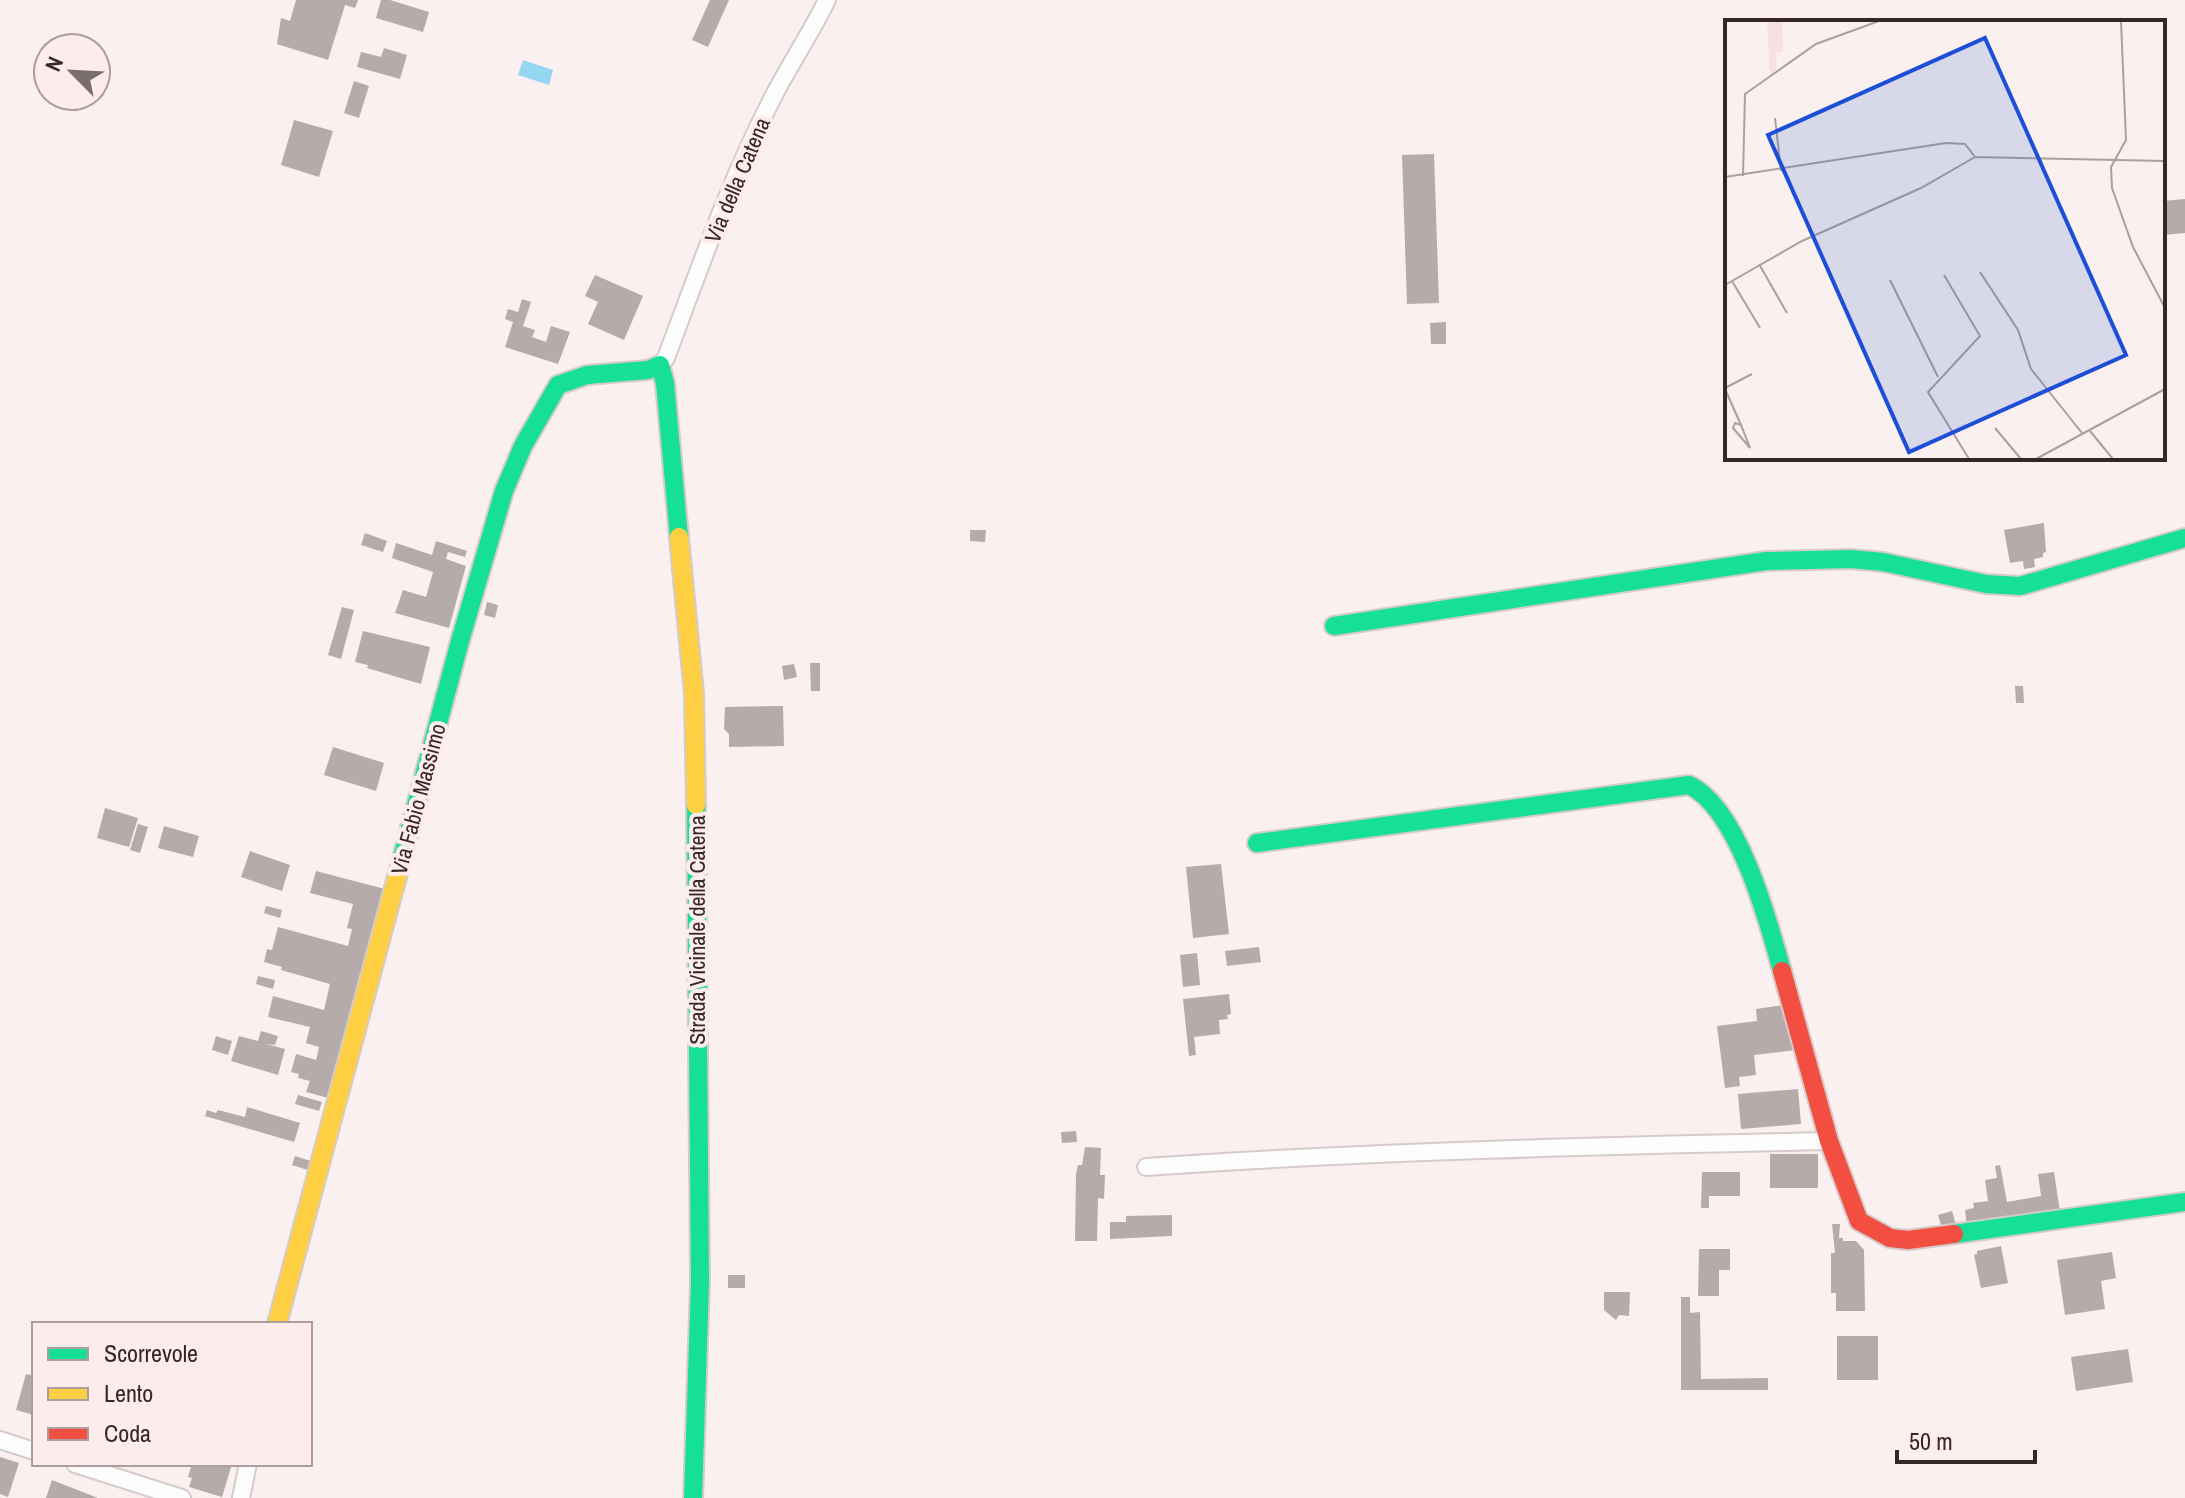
<svg xmlns="http://www.w3.org/2000/svg" width="2185" height="1498" viewBox="0 0 2185 1498" font-family="'Archivo Narrow',sans-serif">
	<style>
		.water { fill: #95d6f2 }
		.building { fill: #b5abaa }
		.lines { fill: none; stroke-linecap: round; stroke-linejoin: round }
		.street-casing { stroke: #d6cbca; stroke-width: 20 }
		.fast-casing { stroke: #d6cbca; stroke-width: 22 }
		.slow-casing { stroke: #d6cbca; stroke-width: 22 }
		.jam-casing { stroke: #d6cbca; stroke-width: 22 }
		.street { stroke: #fefdfd; stroke-width: 16 }
		.fast { stroke: #16e098; stroke-width: 18 }
		.slow { stroke: #ffcf43; stroke-width: 18 }
		.jam { stroke: #f24e42; stroke-width: 18 }
		.labels { text-anchor: middle; stroke-width: 8; stroke-linejoin: round; paint-order: stroke }
		.street-label { font-size: 22px; fill: #362727; stroke: #fdeceb }
		.inset-road { fill: none; stroke: #aba09f; stroke-width: 2 }
		.view { fill: #1d4ed8; fill-opacity: 0.15; stroke: #1d4ed8; stroke-width: 4 }
		.inset-edge { fill: none; stroke: #362727; stroke-width: 4 }
	</style>
	<rect width="100%" height="100%" fill="#f9f0ef"/>
	<path class="water" d="M523 60 553 70 549 85 518 75Z"/>
	<g class="building">
		<path d="M296 0H358L355 8 345 5 328 60 277 44 281 18 290 21Z"/>
		<path d="M381 0H390L429 12 423 32 376 18Z"/>
		<path d="M710 0H729L708 47 692 40Z"/>
		<path d="M384 48 407 55 400 79 357 67 361 52 381 57Z"/>
		<path d="M354 81 369 86 359 118 344 113Z"/>
		<path d="M294 120 333 131 319 177 281 165Z"/>
		<path d="M1434 154 1439 303 1407 304 1402 155Z"/>
		<path d="M2185 199V233L2163 235V201Z"/>
		<path d="M595 275 643 296 624 340 588 324 598 302 585 296Z"/>
		<path d="M522 299 531 302 523 326 535 330 532 337 546 342 551 326 570 332 558 364 505 347 513 322 505 319 508 309 518 312Z"/>
		<path d="M1446 322V344H1431L1430 323Z"/>
		<path d="M2044 523 2046 552 2043 553V557L2034 559 2035 567 2024 569 2023 561 2010 563 2004 530Z"/>
		<path d="M970 530H986L985 542 970 541Z"/>
		<path d="M365 533 387 541 383 552 361 545Z"/>
		<path d="M436 541 467 551 465 557 448 552 446 559 466 566 449 628 395 613 403 590 426 597 433 572 392 558 396 543 432 555Z"/>
		<path d="M487 602 498 605 495 618 484 615Z"/>
		<path d="M342 607 354 610 341 659 328 655Z"/>
		<path d="M363 631 430 647 421 684 367 668 368 665 355 662Z"/>
		<path d="M810 663H820V691H811Z"/>
		<path d="M794 664 797 677 784 680 782 666Z"/>
		<path d="M2015 686H2023L2024 703H2016Z"/>
		<path d="M783 706 784 746 729 747V734L724 729 725 707Z"/>
		<path d="M333 747 384 763 376 791 324 775Z"/>
		<path d="M105 808 138 818 129 847 97 838Z"/>
		<path d="M138 824 148 827 140 853 130 850Z"/>
		<path d="M164 826 199 836 193 857 158 848Z"/>
		<path d="M250 851 290 865 282 891 241 877Z"/>
		<path d="M1221 864 1229 934 1193 938 1186 867Z"/>
		<path d="M316 871 385 889 328 1098 306 1092 310 1081 298 1078 299 1074 291 1072 296 1054 316 1060 319 1047 306 1043 310 1027 268 1017 273 996 324 1010 330 984 281 970 282 967 264 962 267 949 272 950 278 927 348 946 352 929 347 928 353 904 310 893Z"/>
		<path d="M266 906 282 910 280 918 264 913Z"/>
		<path d="M1259 947 1261 962 1227 966 1225 951Z"/>
		<path d="M1197 953 1200 985 1183 987 1180 955Z"/>
		<path d="M258 976 275 980 273 989 256 984Z"/>
		<path d="M1229 994 1231 1014 1227 1015 1228 1019 1219 1020 1220 1034 1194 1037 1196 1055 1189 1056 1183 999Z"/>
		<path d="M1783 1005 1796 1050 1754 1055 1756 1075 1739 1077 1740 1086 1725 1088 1717 1026 1757 1021 1756 1009Z"/>
		<path d="M261 1031 278 1036 275 1045 266 1044 285 1049 278 1075 231 1061 239 1036 258 1041Z"/>
		<path d="M216 1036 232 1041 228 1055 212 1050Z"/>
		<path d="M1798 1089 1801 1124 1741 1129 1738 1094Z"/>
		<path d="M298 1095 322 1102 319 1111 295 1104Z"/>
		<path d="M247 1107 300 1123 294 1142 205 1116 207 1110 216 1113 218 1110 245 1117Z"/>
		<path d="M1076 1131 1077 1142 1062 1143 1061 1132Z"/>
		<path d="M1085 1147 1101 1148 1100 1175H1105L1104 1199 1098 1198 1097 1241H1075L1076 1174 1078 1165H1082Z"/>
		<rect x="1770" y="1154" width="48" height="34"/>
		<path d="M295 1156 311 1161 308 1170 292 1165Z"/>
		<path d="M2000 1165 2007 1202 2041 1196 2038 1174 2054 1172 2060 1212 1967 1227 1965 1210 1974 1208 1973 1203 1988 1201 1985 1180 1997 1178 1995 1166Z"/>
		<path d="M1702 1172H1740V1196H1709V1208H1701Z"/>
		<path d="M1952 1211 1957 1228 1943 1232 1938 1215Z"/>
		<path d="M1172 1215V1236L1110 1239V1222H1126V1216Z"/>
		<path d="M1832 1224H1840L1839 1238H1843V1241H1856L1864 1250 1865 1311H1836V1293H1831V1253H1835Z"/>
		<path d="M2001 1246 2008 1283 1981 1288 1974 1255 1977 1254V1251Z"/>
		<path d="M1699 1249H1730V1270H1719V1296H1698Z"/>
		<path d="M2112 1252 2116 1278 2101 1281 2105 1309 2065 1315 2057 1260Z"/>
		<rect x="728" y="1275" width="17" height="13"/>
		<path d="M1604 1292H1630L1629 1316 1619 1315 1616 1320 1604 1310Z"/>
		<path d="M1681 1297H1690V1313L1700 1312 1701 1379 1768 1378V1390H1681Z"/>
		<rect x="1837" y="1336" width="41" height="44"/>
		<path d="M2128 1349 2133 1382 2076 1391 2071 1357Z"/>
		<path d="M26 1374 34 1376V1415L16 1410Z"/>
		<path d="M0 1457 19 1463 8 1497 0 1494Z"/>
		<path d="M192 1464H232L222 1497 189 1487 192 1478 188 1477Z"/>
		<path d="M52 1480 98 1498H46Z"/>
	</g>
	<g class="lines">
		<defs>
			<g id="street">
				<path d="M660 365 666 358C699 270 730 180 773 97 790 64 811 33 827 0"/>
				<path d="M1146 1167C1373 1151 1601 1146 1829 1141"/>
				<path d="M0 1440 34 1451"/>
				<path d="M75 1464 182 1498"/>
				<path d="M241 1498 248 1464"/>
			</g>
			<g id="fast">
				<path d="M1334 626 1766 561 1851 559 1883 562 1986 584 2020 586 2185 538"/>
				<path d="M1257 843 1689 785C1738 808 1768 920 1782 971"/>
				<path d="M401 862 460 641 504 491 523 446 558 385 587 375 648 370 660 365 665 383 679 537"/>
				<path d="M1954 1234 2185 1202"/>
				<path d="M693 1498 700 1282 696 805"/>
			</g>
			<g id="slow">
				<path d="M679 537 694 694 696 805"/>
				<path d="M277 1324 401 862"/>
			</g>
			<path id="jam" d="M1782 971 1829 1141 1859 1221 1890 1238 1908 1240 1954 1234"/>
		</defs>
		<use href="#street" class="street-casing"/>
		<use href="#fast" class="fast-casing"/>
		<use href="#slow" class="slow-casing"/>
		<use href="#jam" class="jam-casing"/>
		<use href="#street" class="street"/>
		<use href="#fast" class="fast"/>
		<use href="#slow" class="slow"/>
		<use href="#jam" class="jam"/>
	</g>
	<g class="labels">
		<g class="street-label">
			<text transform="translate(737 180) rotate(-67)" y="8">Via della Catena</text>
			<text transform="translate(418 799) rotate(-75)" y="8">Via Fabio Massimo</text>
			<text transform="translate(697 930) rotate(-90)" y="8">Strada Vicinale della Catena</text>
		</g>
	</g>
	<g transform="translate(1725 20)">
		<rect width="440" height="440" fill="#f9f0ef"/>
		<path d="M42 1H57L58 32 51 33 52 51 45 56Z" fill="#f8e0df"/>
		<path class="inset-road" d="M396 1 401 120 386 147 387 168 408 227 440 288M50 98 56 151M250 137 440 141M18 156 20 74 91 24 154 1M0 157 221 123 240 124 250 137M34 244 62 293M255 252 293 310 306 349 357 413M219 255 255 316 203 372 244 439M165 260 213 357M7 261 35 308M0 265 77 221 196 168 250 137M0 368 27 354M0 369 16 405M10 403 16 405 25 428 8 408ZM270 408 296 439M365 411 388 439M311 439 440 369"/>
		<path class="view" d="M260 18 401 335 184 432 43 115Z"/>
		<rect width="440" height="440" class="inset-edge"/>
	</g>
	<rect x="32" y="1322" width="280" height="144" fill="#fdeceb" stroke="#ad9d9d" stroke-width="2"/>
	<rect x="48" y="1348" width="40" height="12" fill="#16e098" stroke="#ad9d9d" stroke-width="2"/>
	<text x="104" y="1362" font-size="24" fill="#362727">Scorrevole</text>
	<rect x="48" y="1388" width="40" height="12" fill="#ffcf43" stroke="#ad9d9d" stroke-width="2"/>
	<text x="104" y="1402" font-size="24" fill="#362727">Lento</text>
	<rect x="48" y="1428" width="40" height="12" fill="#f24e42" stroke="#ad9d9d" stroke-width="2"/>
	<text x="104" y="1442" font-size="24" fill="#362727">Coda</text>
	<g transform="translate(72 72) rotate(294)"><circle r="38" fill="#fdeceb" stroke="#ad9d9d" stroke-width="2"/>
	<path d="M0-6L14 30L0 20L-14 30Z" fill="#7a6d6d"/>
	<text y="-12" font-size="22" font-weight="bold" text-anchor="middle" fill="#362727">N</text>
	</g>
	<path d="M1897 1450v12h138v-12" fill="none" stroke="#362727" stroke-width="4"/>
	<text x="1909" y="1450" font-size="24" fill="#362727" stroke="#fdeceb" stroke-width="6" paint-order="stroke">50 m</text>
</svg>
